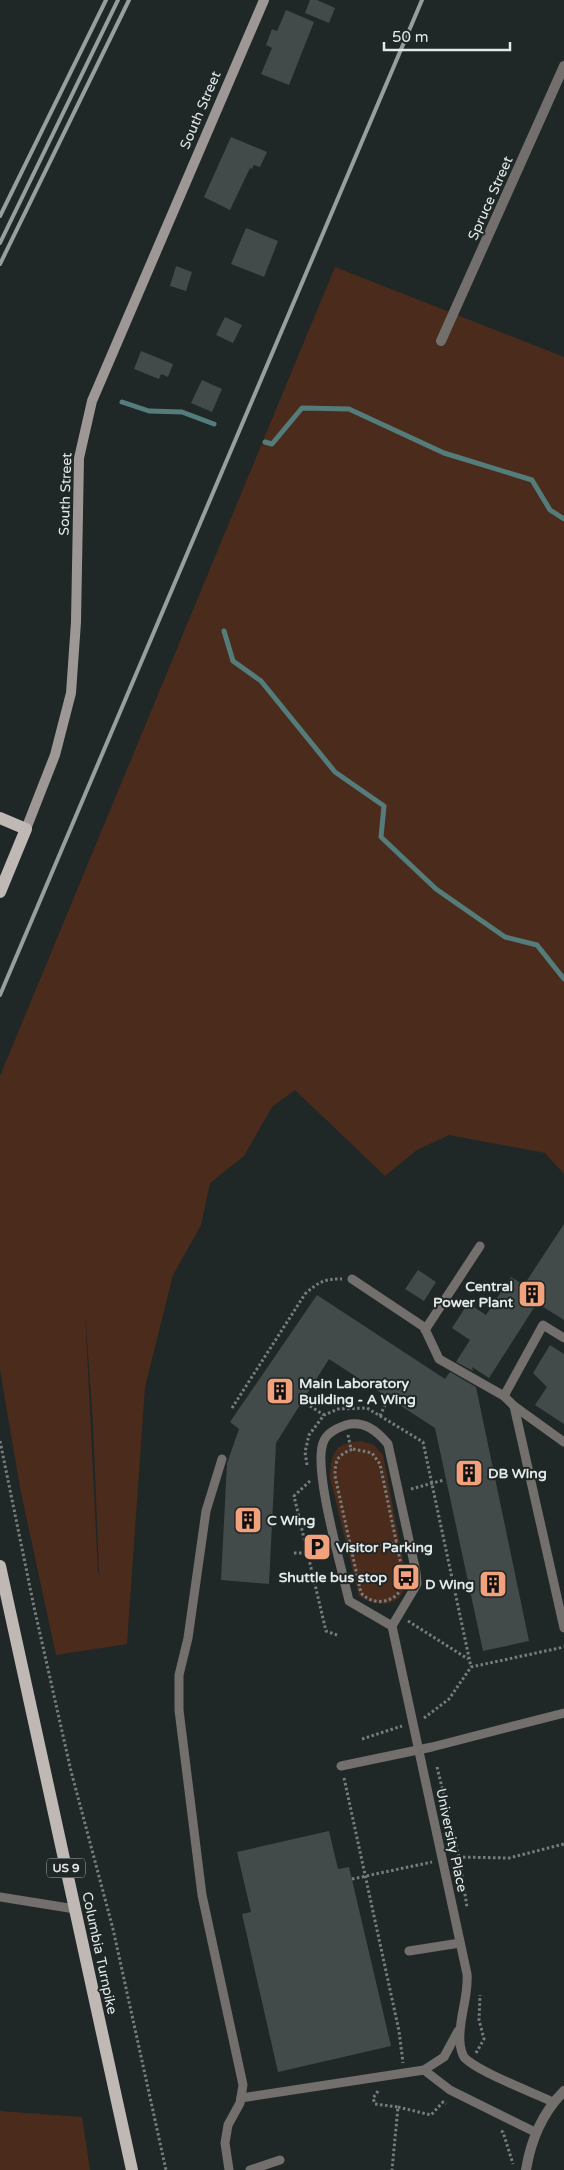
<svg xmlns="http://www.w3.org/2000/svg" width="564" height="2170" viewBox="0 0 564 2170" font-family="'Varela Round',sans-serif">
	<style>
		.green { fill: #4b2b1c; fill-rule: evenodd }
		.lines { fill: none; stroke-linecap: round; stroke-linejoin: round }
		.stream { stroke: #547c7a; stroke-width: 5 }
		.building { fill: #434b4a }
		.path { stroke: #777d7d; stroke-width: 3; stroke-dasharray: 2.5 2.5; stroke-linecap: butt }
		.lane { stroke: #726f6d; stroke-width: 9 }
		.street { stroke: #726f6d; stroke-width: 10 }
		.secondary { stroke: #9d9896; stroke-width: 10 }
		.primary { stroke: #bfb8b5; stroke-width: 12 }
		.rail { stroke: #989e9e; stroke-width: 4 }
		.labels { text-anchor: middle; stroke-width: 4; stroke-linejoin: round; paint-order: stroke }
		.shield { fill: #202727; stroke: #a8aeae; stroke-width: 1 }
		.shield-label { font-size: 12px; font-weight: bold; fill: #e3e8e8 }
		.street-label { font-size: 14px; fill: #e3e8e8; stroke: #202727 }
		.poi-label { font-size: 14px; font-weight: bold; fill: #e3e8e8; stroke: #202727; text-anchor: start }
	</style>
	<rect width="100%" height="100%" fill="#202727"/>
	<g class="green">
		<path d="M335 267 564 357V1174L545 1153 449 1135 417 1150 385 1176 295 1090 272 1107 244 1156 210 1183 201 1225 173 1275 145 1387 127 1644 56 1655 20 1488 0 1369V1076ZM85 1312 93 1422 99 1573H98Z"/>
		<path d="M361 1441 374 1445 383 1455 407 1581C402 1607 379 1609 359 1596L330 1478C331 1453 334 1443 361 1441Z"/>
		<path d="M0 2111 82 2117 90 2170H0Z"/>
	</g>
	<g class="lines">
		<g class="stream">
			<path d="M122 402 149 411 182 412 214 424"/>
			<path d="M265 442 272 444 302 408 349 409 444 453 532 480 550 510 564 519"/>
			<path d="M224 631 233 661 261 681 335 772 384 806 381 837 436 889 505 937 537 945 564 979"/>
		</g>
	</g>
	<g class="building">
		<path d="M310 0H317L335 8 329 23 305 13Z"/>
		<path d="M286 10 314 22 289 85 261 74 272 48 266 45 272 29 277 31Z"/>
		<path d="M231 137 267 152 260 167 254 165 252 169 250 168 230 210 204 197Z"/>
		<path d="M246 228 278 241 264 277 231 264Z"/>
		<path d="M176 266 192 272 186 291 170 286Z"/>
		<path d="M225 317 242 325 233 343 216 335Z"/>
		<path d="M141 351 173 364 168 377 161 374 159 379 134 369Z"/>
		<path d="M202 380 222 389 212 412 191 403Z"/>
		<path d="M564 1224V1320L537 1303 489 1378 472 1367 473 1371 456 1362 470 1340 452 1328 468 1303 486 1315 511 1277 524 1285Z"/>
		<path d="M418 1270 436 1282 424 1301 405 1289Z"/>
		<path d="M317 1295 445 1379 450 1372 476 1387 529 1641 483 1651 435 1428 329 1359 276 1443 269 1584 221 1580 227 1463 239 1429 230 1422Z"/>
		<path d="M550 1345 564 1354V1424L535 1405 547 1387 533 1373Z"/>
		<path d="M329 1831 338 1869 349 1867 391 2046 278 2072 242 1914 251 1912 237 1852Z"/>
	</g>
	<g class="lines">
		<g class="path">
			<path d="M310 1406 324 1415"/>
			<path d="M232 1408 305 1294C317 1283 325 1278 342 1279"/>
			<path d="M380 1416 386 1403"/>
			<path d="M348 1435 351 1449"/>
			<path d="M0 1441 34 1607 71 1771 113 1929 166 2170"/>
			<path d="M353 1449 372 1453 380 1464 404 1579C402 1601 376 1609 361 1593L335 1476C335 1459 338 1455 353 1449Z"/>
			<path d="M307 1465 305 1452 309 1435 324 1415 338 1409 367 1408 423 1442 471 1667"/>
			<path d="M310 1481 294 1496 326 1631 337 1635"/>
			<path d="M411 1489 444 1480"/>
			<path d="M351 1551 397 1543"/>
			<path d="M294 1553H308L322 1542"/>
			<path d="M408 1621 468 1659"/>
			<path d="M424 1718 449 1699 471 1667 564 1647"/>
			<path d="M362 1739 402 1726"/>
			<path d="M437 1767 459 1857 467 1907"/>
			<path d="M344 1778 399 2031 403 2063"/>
			<path d="M458 1857 509 1858 564 1844"/>
			<path d="M352 1879 432 1862"/>
			<path d="M476 2053 484 2039 479 2020 480 1995"/>
			<path d="M378 2091 373 2098 375 2104 398 2107 392 2170"/>
			<path d="M398 2107 431 2115 443 2102 446 2104"/>
			<path d="M501 2131 503 2132 513 2164"/>
		</g>
		<g class="lane">
			<path d="M352 1279 424 1327 439 1359 504 1396 514 1406 564 1442"/>
			<path d="M425 1330 480 1246"/>
			<path d="M504 1396 543 1325 564 1338"/>
			<path d="M514 1406 564 1628"/>
			<path d="M222 1459 206 1511 188 1638 179 1675V1710L202 1895 243 2085 240 2103 228 2125 225 2143 229 2170"/>
			<path d="M392 1626 349 1601C342 1568 313 1471 323 1443 326 1433 337 1428 346 1425 364 1420 377 1431 388 1444L416 1572 417 1584 392 1626 467 1974C469 1997 458 2019 460 2042 460 2046 462 2054 464 2057 476 2071 534 2093 553 2102"/>
			<path d="M341 1766 432 1747 564 1713"/>
			<path d="M0 1897 75 1909"/>
			<path d="M409 1951 460 1943"/>
			<path d="M424 2070 450 2090 535 2132"/>
			<path d="M241 2098 424 2070 444 2057 458 2031"/>
			<path d="M250 2170 280 2160"/>
		</g>
		<g class="street">
			<path d="M441 341 564 66"/>
			<path d="M526 2170C531 2139 542 2113 564 2091"/>
		</g>
		<path class="secondary" d="M26 829 55 755 71 693 76 622 79 458 92 401 264 0"/>
		<g class="primary">
			<path d="M0 818 26 829 0 892"/>
			<path d="M0 1566 132 2170"/>
		</g>
		<g class="rail">
			<path d="M0 216 106 0"/>
			<path d="M0 243 118 0"/>
			<path d="M0 264 129 0"/>
			<path d="M0 995 422 0"/>
		</g>
	</g>
	<defs>
		<symbol id="building-square" viewBox="-11 -11 22 22"><rect x="-9" y="-9" width="18" height="18" rx="4" fill="#f1a17b" stroke="#202727"/><path d="M-4-6H4V6H1V3H-1V6H-4ZM-2.5-4.3h1.7v1.8h-1.7ZM.8-4.3h1.7v1.8H.8ZM-2.5-1h1.7V.8h-1.7ZM.8-1h1.7V.8H.8Z" fill="#111"/></symbol>
		<symbol id="parking-square" viewBox="-11 -11 22 22"><rect x="-9" y="-9" width="18" height="18" rx="4" fill="#f1a17b" stroke="#202727"/><path d="M-3.5-5.5H1a3.5 3.5 0 0 1 0 7H-1V5.5H-3.5ZM-1-3.4V-.6H.8a1.4 1.4 0 0 0 0-2.8Z" fill="#111"/></symbol>
		<symbol id="bus-square" viewBox="-11 -11 22 22"><rect x="-9" y="-9" width="18" height="18" rx="4" fill="#f1a17b" stroke="#202727"/><path d="M-5-6H5V4H4V6H2V4H-2V6H-4V4H-5ZM-3.5-4V0h7V-4ZM-3.5 1.2v1.5H-2V1.2ZM2 1.2v1.5H3.5V1.2Z" fill="#111"/></symbol>
	</defs>
	<g fill-rule="evenodd">
		<use href="#building-square" x="516" y="1278" width="32" height="32"/>
		<use href="#building-square" x="264" y="1375" width="32" height="32"/>
		<use href="#building-square" x="453" y="1457" width="32" height="32"/>
		<use href="#building-square" x="232" y="1504" width="32" height="32"/>
		<use href="#parking-square" x="301" y="1531" width="32" height="32"/>
		<use href="#bus-square" x="390" y="1561" width="32" height="32"/>
		<use href="#building-square" x="477" y="1568" width="32" height="32"/>
	</g>
	<g class="labels">
		<rect class="shield" x="47" y="1858.5" width="38" height="19" rx="4"/>
		<g class="shield-label">
			<text x="66" y="1872">US 9</text>
		</g>
		<g class="street-label">
			<text transform="translate(200 110) rotate(-67)" y="5">South Street</text>
			<text transform="translate(490 198) rotate(-66)" y="5">Spruce Street</text>
			<text transform="translate(65 494) rotate(-88)" y="5">South Street</text>
			<text transform="translate(452 1840) rotate(78)" y="5">University Place</text>
			<text transform="translate(100 1953) rotate(78)" y="5">Columbia Turnpike</text>
		</g>
		<g class="poi-label">
			<text x="513" y="1291" text-anchor="end">Central<tspan x="513" dy="16">Power Plant</tspan></text>
			<text x="299" y="1388">Main Laboratory<tspan x="299" dy="16">Building - A Wing</tspan></text>
			<text x="488" y="1478">DB Wing</text>
			<text x="267" y="1525">C Wing</text>
			<text x="336" y="1552">Visitor Parking</text>
			<text x="387" y="1582" text-anchor="end">Shuttle bus stop</text>
			<text x="474" y="1589" text-anchor="end">D Wing</text>
		</g>
	</g>
	<path d="M384 42v8h126v-8" fill="none" stroke="#e3e8e8" stroke-width="2.5"/>
	<text x="392" y="42" font-size="15" fill="#e3e8e8" stroke="#202727" stroke-width="4" paint-order="stroke">50 m</text>
</svg>
